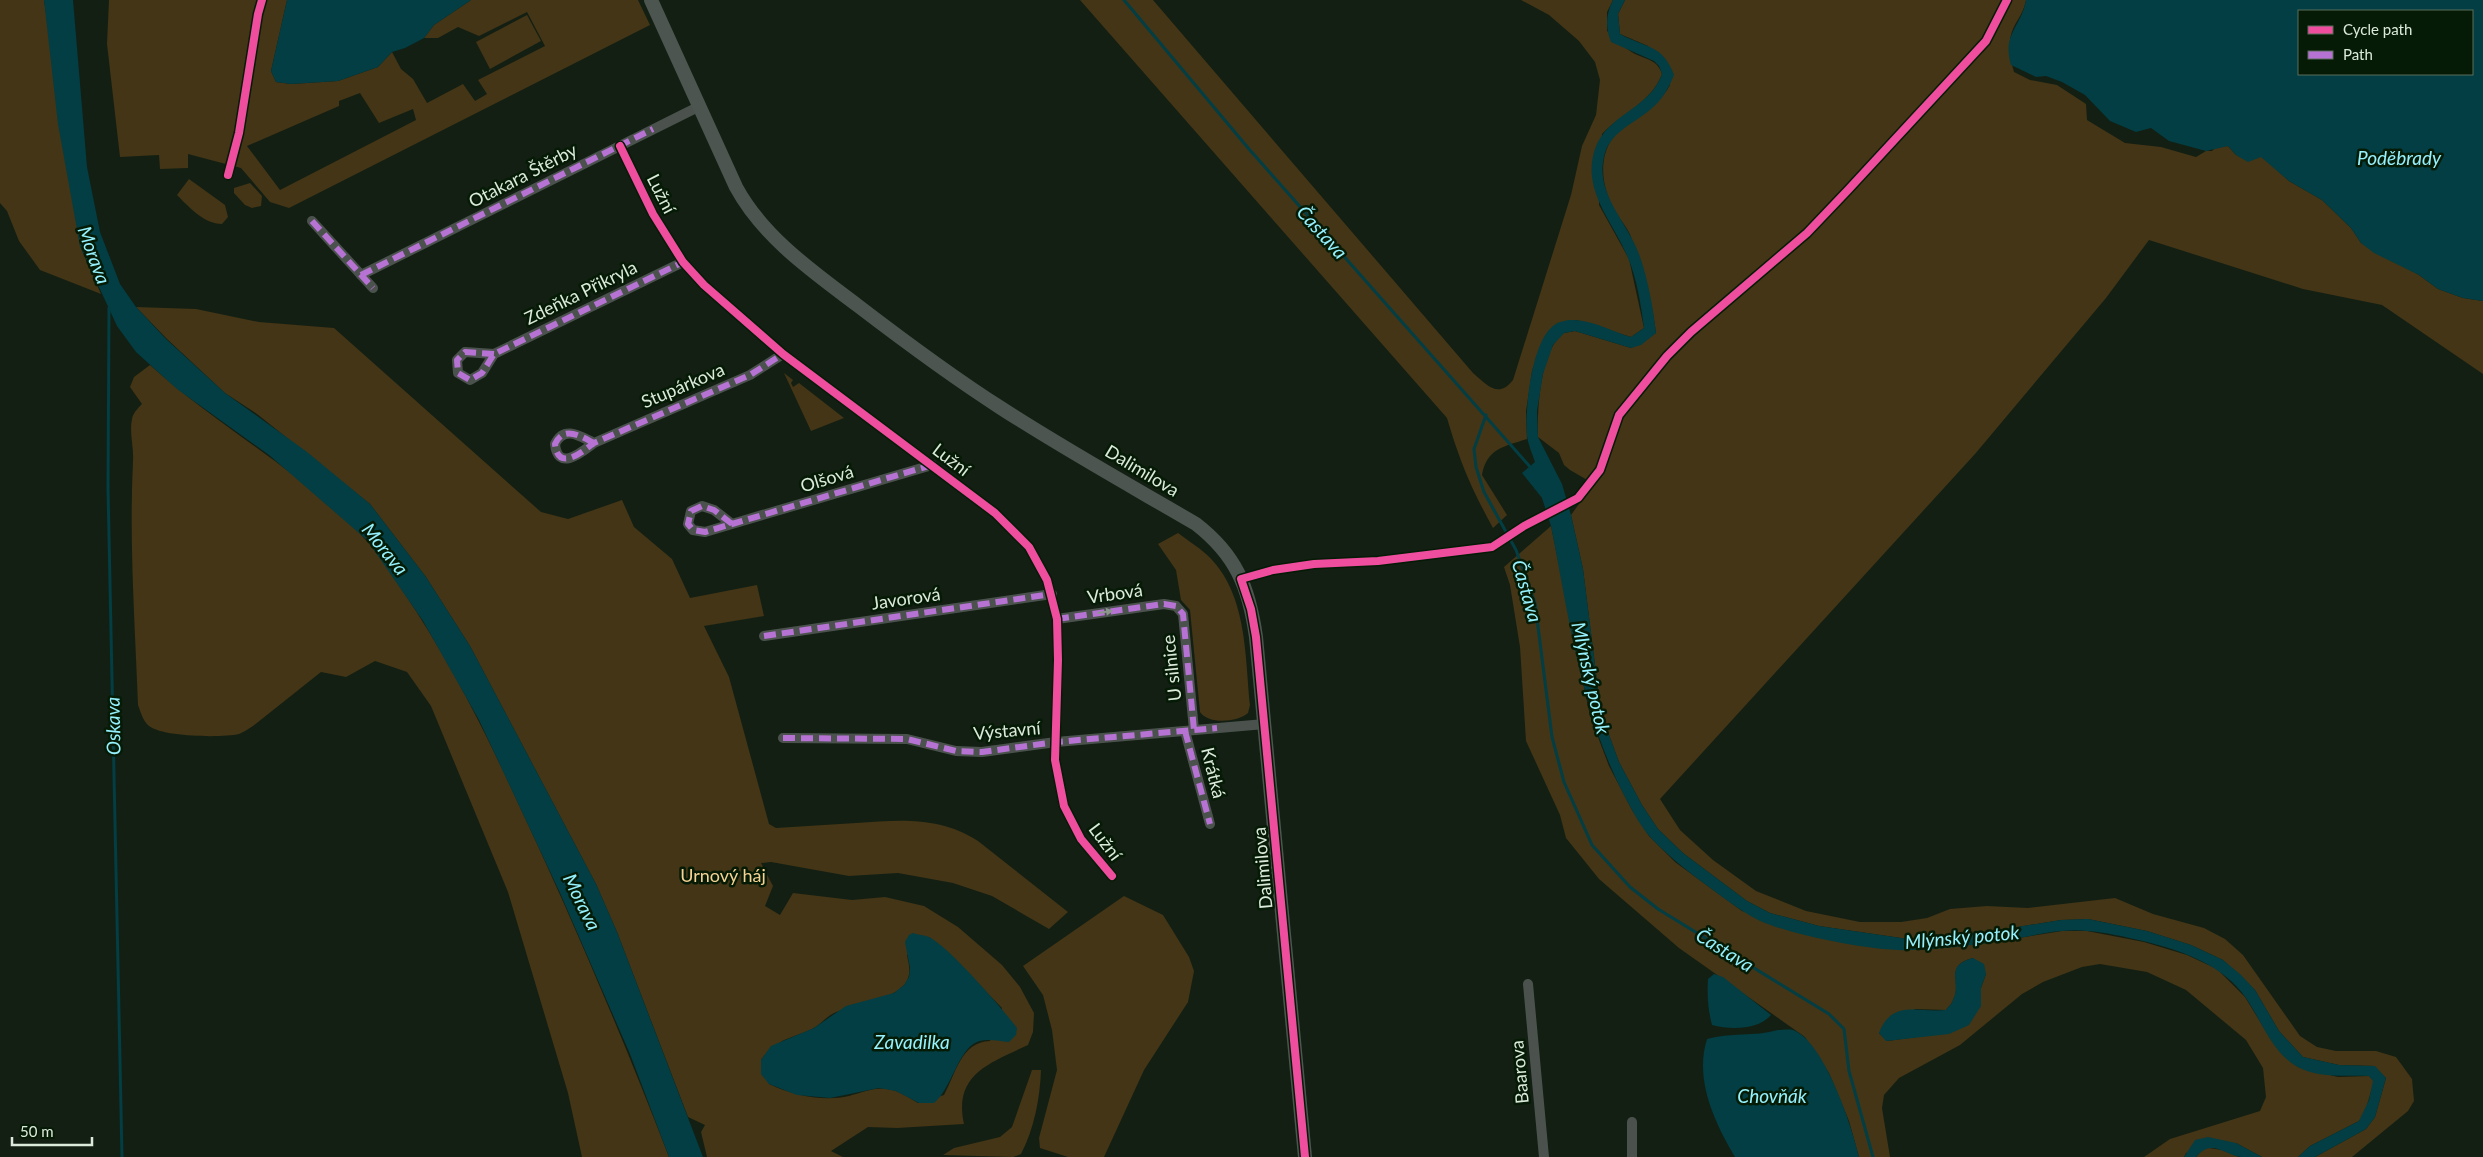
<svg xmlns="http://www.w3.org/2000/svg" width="2483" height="1157" viewBox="0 0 2483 1157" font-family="Lato,sans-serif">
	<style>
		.green { fill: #433516; fill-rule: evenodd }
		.water { fill: #023e43; fill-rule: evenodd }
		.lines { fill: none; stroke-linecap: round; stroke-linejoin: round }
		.stream { stroke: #023e43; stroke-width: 3 }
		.minor { stroke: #4b524e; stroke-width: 10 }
		.secondary { stroke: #4c5550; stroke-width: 14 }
		.quiet { stroke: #b673d3; stroke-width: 6; stroke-dasharray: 12 6; stroke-linecap: butt }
		.cycleway-casing { stroke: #051b06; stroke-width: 11 }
		.cycleway { stroke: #ef4d9e; stroke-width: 8 }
		.oneway { fill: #8c968d }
		.labels { text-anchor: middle; stroke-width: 5; stroke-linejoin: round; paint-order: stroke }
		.street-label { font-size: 18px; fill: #dceadb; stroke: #051b06 }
		.park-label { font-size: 18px; fill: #f6d293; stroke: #051b06 }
		.water-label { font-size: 19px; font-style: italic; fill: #95f1fd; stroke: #051b06 }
	</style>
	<rect width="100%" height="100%" fill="#131f13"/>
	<g class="green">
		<path d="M0 0H44L80 246 101 294 40 270 19 241 7 211 0 203Z"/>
		<path d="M109 0H287L271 71 276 82 291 84 338 81 378 67 392 52 401 69 413 79 427 103 463 84 475 101 487 94 478 80 545 46 527 12 479 36 458 27 438 38H424L434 25 471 0H638L650 25 289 208 270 202 241 168 188 154V168L160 169 159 155 120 157 107 44ZM360 93 379 123 413 109 416 120 280 190 247 146 339 106V101Z"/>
		<path d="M1080 0H1153L1473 373C1487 385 1498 399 1513 380L1571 195 1582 146 1596 115 1600 80 1595 62 1579 41 1549 15 1521 0H1613L1607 12V31C1616 38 1625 49 1635 54 1648 60 1657 60 1662 74 1652 102 1622 113 1602 134L1599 205 1629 259 1644 328 1631 337 1576 320 1543 340 1532 371 1529 392 1526 411 1527 439C1504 447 1487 448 1482 475L1507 515 1493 528C1471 488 1460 462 1447 418Z"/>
		<path d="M1625 0H2026C2024 12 2018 18 2013 29 2007 43 2010 58 2014 72L2030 80 2057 85 2086 104 2087 120 2125 143 2161 147 2196 157 2206 151H2212L2216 147 2228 146 2236 155 2261 156 2289 181 2322 200 2351 228 2361 243 2419 275 2438 289 2463 298 2483 301V374L2382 305 2303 289 2149 240 2106 298 1975 454 1660 799 1680 830 1713 860 1756 891 1806 911 1860 922H1901L1927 918 1950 909 1987 906 2028 908 2115 898 2153 914 2204 928 2225 939 2243 955 2300 1036 2317 1047 2336 1051H2376L2396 1057 2412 1079 2414 1101 2408 1111 2352 1157H2315L2366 1129 2375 1117 2386 1078 2374 1066 2339 1065 2303 1057 2279 1031 2255 990 2223 960 2191 945 2147 931 2088 919 2061 920 1980 933 1908 939 1819 926 1770 913 1747 901 1683 853 1658 829 1642 805 1619 762 1601 713 1583 569 1571 515 1592 486 1589 481 1570 470 1564 465 1559 453 1538 437C1537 410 1540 349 1564 333L1575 331 1631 348 1656 333C1652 299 1642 269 1631 237 1628 228 1620 220 1615 211 1603 190 1598 164 1610 142 1623 120 1654 114 1670 85L1648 46 1620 34 1618 14Z"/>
		<path d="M527 15 541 41 490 69 476 42Z"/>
		<path d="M189 179 225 205 228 217 222 224C204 224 189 207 177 195Z"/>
		<path d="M250 183 262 196 261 206 252 208 245 205 234 193V188Z"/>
		<path d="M136 307 196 309 259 322 334 328 541 512 568 519 622 500 634 527 672 559 690 598 757 585 764 616 704 626 729 677 769 824 776 828C803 826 829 825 856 823 900 820 939 816 978 841L1068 912 1049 929 992 896 953 883 898 873 849 876 771 862 761 863 773 886 765 906 780 915 793 893 852 900 885 897 924 906 958 927 1002 965 1020 987 1034 1013 1033 1032 1028 1045C990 1063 953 1074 964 1124L897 1128 868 1127 831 1151 843 1157H707L701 1132 705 1125 688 1117 617 932 596 884 470 646 426 577 370 504 257 414 225 393 167 339ZM929 937 946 951 1002 1008 990 1041C961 1042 956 1073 944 1095L918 1103C908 1097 898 1090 887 1089 874 1087 861 1093 849 1096 823 1102 792 1095 769 1084L761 1060C776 1039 790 1039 812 1029 820 1025 826 1017 834 1013 853 1005 892 1000 905 984 912 974 909 965 907 955Z"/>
		<path d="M150 365C218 427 302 471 365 539 379 554 391 573 402 590 445 653 480 721 512 790 569 911 621 1033 669 1157H582L568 1093 508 892 431 706 407 672 375 661 346 677 321 672 253 726C248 729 244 732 239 734 222 738 163 737 149 726 143 721 141 713 138 705 135 624 129 542 133 461 134 447 129 433 132 419 133 413 138 408 142 404L130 387 134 377Z"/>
		<path d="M784 373 793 380 791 383 793 387 799 383 844 418 811 431Z"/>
		<path d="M1551 526 1590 716 1609 766 1632 810 1649 836 1675 862 1742 911 1863 945 1908 950 1981 944 2062 931H2087L2144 942 2187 955 2217 969 2245 997 2270 1038 2289 1060 2298 1067 2338 1077 2369 1076 2374 1081 2365 1112 2359 1121 2310 1146 2298 1157H2262L2236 1143 2186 1153 2184 1157H2144L2170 1139 2260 1111 2266 1097 2263 1068 2246 1040 2186 990 2147 972 2100 964 2082 967 2043 982 2022 994 1960 1045 1899 1078 1884 1095 1882 1108 1890 1157H1859L1849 1121 1829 1073 1805 1037 1679 948 1599 879 1566 838 1560 815 1526 741 1520 647 1510 585 1504 567ZM1973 958 1986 974 1981 988V1006L1924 1036 1887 1041 1879 1033 1915 1009 1946 1010C1948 1007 1952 1004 1953 1000 1963 982 1943 966 1973 958Z"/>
		<path d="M1178 533C1187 540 1197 546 1206 554 1247 591 1245 654 1250 705L1248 713C1238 722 1209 725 1200 712L1190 610 1181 600 1176 570 1158 544Z"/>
		<path d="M1124 896 1163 915 1189 957 1194 971 1188 1002 1144 1070 1104 1157H1068L1040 1148 1039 1138 1057 1070 1052 1030 1043 995 1023 966Z"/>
		<path d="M1032 1070H1041C1040 1099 1034 1129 1021 1154L1013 1157 943 1155 954 1148 1000 1137 1012 1127Z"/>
		<path d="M2209 1148 2222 1150 2239 1157H2196L2202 1150Z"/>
	</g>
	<g class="water">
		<path d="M44 0H73L87 167 100 232 120 284 136 307 166 339 225 393 307 452 370 504 426 577 470 646 596 884 617 932 703 1157H669L630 1054 560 893 479 720 423 621 367 540 269 455 177 389 136 352 117 326 80 246 58 124Z"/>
		<path d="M287 0H471L434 25 424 38 405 48 392 52 378 67 338 81 291 84 276 82 271 71Z"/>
		<path d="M1613 0H1625L1618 14 1620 34C1645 48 1663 44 1674 75 1669 88 1662 100 1651 109 1635 123 1612 131 1605 153 1593 192 1627 221 1639 254 1648 279 1653 307 1656 333L1641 345 1631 348 1575 331 1564 333 1553 345 1543 374 1537 411 1538 437 1562 484 1571 515 1583 569 1601 713 1619 762 1642 805 1658 829 1683 853 1747 901 1770 913 1819 926 1908 939 1980 933 2061 920 2088 919 2147 931 2191 945 2223 960 2241 975 2255 990 2279 1031 2303 1057 2339 1065 2375 1066 2386 1078 2375 1117 2366 1129 2315 1157H2298L2310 1146 2359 1121 2369 1100 2373 1081 2369 1076C2345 1075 2318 1079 2296 1066 2272 1052 2261 1020 2246 998 2224 965 2180 950 2143 941 2125 937 2105 932 2087 931 2061 928 2033 936 2008 940 1976 945 1943 949 1911 950 1876 952 1798 936 1765 923 1748 916 1732 904 1717 893 1694 876 1671 859 1651 838 1640 826 1632 810 1624 795 1581 712 1569 617 1551 526L1542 498 1522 473 1535 462C1532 453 1528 444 1527 436 1525 410 1531 332 1560 322 1582 314 1610 331 1631 337L1644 328C1641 305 1637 279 1628 258 1614 222 1581 191 1595 149 1607 114 1650 109 1662 74L1659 66 1654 61 1611 42C1605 27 1606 14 1613 0Z"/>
		<path d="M2026 0H2483V301L2463 298 2438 289 2419 275 2374 253 2361 243 2351 228 2322 200 2289 181 2261 157 2248 162 2236 155 2228 146 2206 151 2169 141 2151 128 2136 132 2110 121 2085 95 2062 82 2046 76 2036 77 2011 65C2002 33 2021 28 2026 0ZM2299 11H2472V74H2299Z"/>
		<path d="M913 933C918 935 924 935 929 937 950 948 1001 1007 1017 1028L1016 1035 1009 1042C999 1041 986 1038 977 1042 958 1050 952 1088 934 1103H919L896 1091 879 1088 830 1098 797 1095 769 1084 761 1074V1060L771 1046 814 1028 846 1006 894 993 904 985 909 977 910 968 905 942 909 935Z"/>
		<path d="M1973 958 1984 964 1986 974 1981 988V1006L1969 1025 1949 1034 1886 1041 1879 1033C1892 999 1918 1013 1946 1010 1948 1007 1952 1004 1953 1000 1962 982 1943 966 1973 958Z"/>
		<path d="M1714 974 1723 977 1771 1015C1758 1030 1731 1030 1712 1025 1708 1010 1707 996 1708 979Z"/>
		<path d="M1778 1030C1782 1030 1788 1029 1793 1030 1824 1041 1852 1126 1859 1157H1735C1715 1123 1694 1080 1707 1039 1730 1032 1754 1037 1778 1030Z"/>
		<path d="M2208 1137 2236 1143 2262 1157C2255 1157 2248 1157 2241 1157 2224 1155 2212 1138 2196 1157H2184L2195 1140Z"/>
	</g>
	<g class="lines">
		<g class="stream">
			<path d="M1124 0 1249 149 1532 469"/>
			<path d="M109 308 108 488 122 1157"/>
			<path d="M1486 415 1474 449 1476 467 1484 492 1516 550 1535 603 1552 737 1564 782 1592 845 1630 887 1658 909 1829 1014 1844 1029 1849 1071 1873 1157"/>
		</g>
		<g class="minor">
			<path d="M620 146 653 214 683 262 704 285 783 354 995 513 1029 547 1047 580 1057 619 1058 660 1055 760 1064 806 1081 839 1112 876"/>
			<path d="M228 175 239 133 258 14 262 0"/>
			<path d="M312 221 373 288"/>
			<path d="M361 275 700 106"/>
			<path d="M494 354 465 352 457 360 458 373 470 380 482 373 494 354 683 262"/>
			<path d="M594 443C580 436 564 425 555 444 558 473 583 451 594 443L750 375 783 354"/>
			<path d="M732 524 714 510 702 506 691 511 688 524 693 530 705 532 732 524 932 465"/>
			<path d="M1057 619 1164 604 1176 606 1183 614 1194 730"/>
			<path d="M764 636 1052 594"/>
			<path d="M1185 731 1210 824"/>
			<path d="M783 738 907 739 956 751 982 752 1056 742 1265 724"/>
			<path d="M1528 984 1544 1157"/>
			<path d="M1632 1157V1122"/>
		</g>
		<path class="secondary" d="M651 0 736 187C763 237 812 271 857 305 904 341 951 376 1001 408 1064 449 1131 486 1196 524 1236 555 1249 587 1256 637L1305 1157"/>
		<g class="quiet">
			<path d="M312 221 373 288"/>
			<path d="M361 275 653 129"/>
			<path d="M494 354 465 352 457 360 458 373 470 380 482 373 494 354 683 262"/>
			<path d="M594 443C580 436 564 425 555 444 558 473 583 451 594 443L750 375 783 354"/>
			<path d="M732 524 714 510 702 506 691 511 688 524 693 530 705 532 732 524 932 465"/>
			<path d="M1057 619 1164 604 1176 606 1183 614 1194 730"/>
			<path d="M764 636 1052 594"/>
			<path d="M1185 731 1210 824"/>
			<path d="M783 738 907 739 956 751 982 752 1056 742 1217 728"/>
		</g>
		<defs>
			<g id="cycleway">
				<path d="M620 146 653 214 683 262 704 285 783 354 995 513 1029 547 1047 580 1057 619 1058 660 1055 760 1064 806 1081 839 1112 876"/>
				<path d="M228 175 239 133 258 14 262 0"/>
				<path d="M1305 1157 1256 637 1251 609 1241 579 1273 570 1314 564 1378 561 1492 547 1524 526 1578 498 1600 470 1619 415 1667 356 1691 332 1807 233 1848 190 1986 41 2007 0"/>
			</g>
		</defs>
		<use href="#cycleway" class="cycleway-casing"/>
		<use href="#cycleway" class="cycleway"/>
	</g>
	<defs><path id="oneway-solid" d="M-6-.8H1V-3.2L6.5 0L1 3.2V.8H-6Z" transform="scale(1.25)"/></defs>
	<use class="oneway" href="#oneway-solid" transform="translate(1105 612) rotate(-8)"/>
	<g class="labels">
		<g class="street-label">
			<text transform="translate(523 176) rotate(-27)" y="6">Otakara Štěrby</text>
			<text transform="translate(661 194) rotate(63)" y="6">Lužní</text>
			<text transform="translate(581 293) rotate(-26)" y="6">Zdeňka Přikryla</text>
			<text transform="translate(683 386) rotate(-23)" y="6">Stupárkova</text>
			<text transform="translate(951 460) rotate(37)" y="6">Lužní</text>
			<text transform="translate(1142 471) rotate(31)" y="6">Dalimilova</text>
			<text transform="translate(827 479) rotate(-17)" y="6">Olšová</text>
			<text transform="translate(1115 594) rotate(-8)" y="6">Vrbová</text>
			<text transform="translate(906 599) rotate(-8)" y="6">Javorová</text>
			<text transform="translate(1172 668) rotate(-96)" y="6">U silnice</text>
			<text transform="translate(1007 731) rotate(-5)" y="6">Výstavní</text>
			<text transform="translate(1213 773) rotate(76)" y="6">Krátká</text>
			<text transform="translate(1105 842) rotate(53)" y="6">Lužní</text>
			<text transform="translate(1263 868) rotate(-95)" y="6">Dalimilova</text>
			<text transform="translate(1520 1072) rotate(-95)" y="6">Baarova</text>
		</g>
		<g class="park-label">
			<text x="723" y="882">Urnový háj</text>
		</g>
		<g class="water-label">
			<text x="2399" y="165">Poděbrady</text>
			<text transform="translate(1322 232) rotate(48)" y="7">Častava</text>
			<text transform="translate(94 255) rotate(70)" y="7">Morava</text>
			<text transform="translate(385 549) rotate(51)" y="7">Morava</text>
			<text transform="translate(1527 591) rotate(74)" y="7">Častava</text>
			<text transform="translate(1591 678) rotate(77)" y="7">Mlýnský potok</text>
			<text transform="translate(113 726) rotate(-91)" y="7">Oskava</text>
			<text transform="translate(582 902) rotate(64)" y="7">Morava</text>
			<text transform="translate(1962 937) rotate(-5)" y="7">Mlýnský potok</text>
			<text transform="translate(1725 950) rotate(32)" y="7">Častava</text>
			<text x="912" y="1049">Zavadilka</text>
			<text x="1772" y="1103">Chovňák</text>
		</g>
	</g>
	<rect x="2298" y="10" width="175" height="65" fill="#051b06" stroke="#5b6e5b"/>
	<rect x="2308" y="26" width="25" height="8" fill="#ef4d9e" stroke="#5b6e5b"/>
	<text x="2343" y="35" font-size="15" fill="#dceadb">Cycle path</text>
	<rect x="2308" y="51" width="25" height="8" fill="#b673d3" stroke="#5b6e5b"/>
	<text x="2343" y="60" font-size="15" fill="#dceadb">Path</text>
	<path d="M12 1137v8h80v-8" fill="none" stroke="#dceadb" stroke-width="2.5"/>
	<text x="20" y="1137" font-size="15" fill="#dceadb" stroke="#051b06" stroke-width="4" paint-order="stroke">50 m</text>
</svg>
